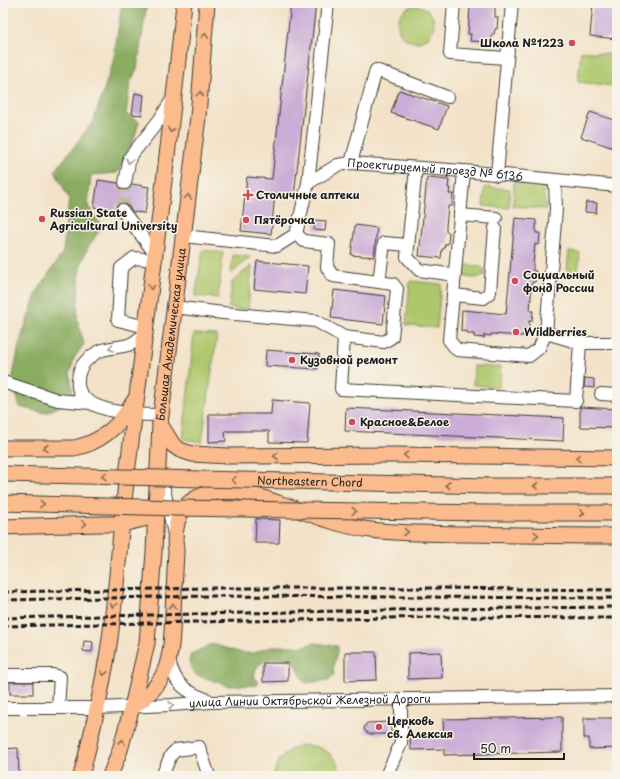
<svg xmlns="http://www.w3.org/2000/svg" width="620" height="779" viewBox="0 0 620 779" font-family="'Playpen Sans',sans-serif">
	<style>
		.green { fill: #aec76c; stroke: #657244 }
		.forest { fill: #8aac60; stroke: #53643e }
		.building { fill: #cbadd7 }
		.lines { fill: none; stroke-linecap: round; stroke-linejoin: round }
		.minor-tunnel { stroke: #c8baa6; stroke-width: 12; stroke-dasharray: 12 6; stroke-linecap: butt }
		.minor-casing { stroke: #3c3a36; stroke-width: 14 }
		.major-casing { stroke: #3c3a36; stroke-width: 17 }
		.minor { stroke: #fff; stroke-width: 12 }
		.major { stroke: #fbbb8c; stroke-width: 15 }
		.rail { stroke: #1c1c1c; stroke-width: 3; stroke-dasharray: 6 3; stroke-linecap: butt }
		.major-bridge-casing { stroke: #3c3a36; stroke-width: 17; stroke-linecap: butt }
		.major-bridge { stroke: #fbbb8c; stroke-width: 15 }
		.oneway { stroke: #8c6c54 }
		.oneway2 { stroke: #999 }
		.poi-dot { fill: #d1495b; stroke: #f7f3e8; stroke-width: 1.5 }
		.labels { text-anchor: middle; stroke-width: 3; stroke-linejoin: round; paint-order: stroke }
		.poi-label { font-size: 11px; font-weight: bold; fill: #1c1c1c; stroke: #f7f3e8; text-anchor: start }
		.street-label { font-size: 11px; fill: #1c1c1c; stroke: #f7f3e8 }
	</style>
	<rect width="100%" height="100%" fill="#f7f3e8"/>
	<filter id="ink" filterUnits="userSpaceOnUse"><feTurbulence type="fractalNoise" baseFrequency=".025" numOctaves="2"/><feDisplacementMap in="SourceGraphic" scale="8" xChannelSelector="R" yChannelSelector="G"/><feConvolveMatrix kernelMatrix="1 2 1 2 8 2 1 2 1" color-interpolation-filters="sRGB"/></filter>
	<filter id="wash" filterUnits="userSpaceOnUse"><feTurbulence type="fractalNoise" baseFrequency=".012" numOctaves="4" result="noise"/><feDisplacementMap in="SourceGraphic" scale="16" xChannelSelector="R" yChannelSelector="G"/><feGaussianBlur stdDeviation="0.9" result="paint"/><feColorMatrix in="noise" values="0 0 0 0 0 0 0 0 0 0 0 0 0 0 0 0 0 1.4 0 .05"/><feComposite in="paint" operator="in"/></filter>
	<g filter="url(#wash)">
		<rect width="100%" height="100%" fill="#f3e2c8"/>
		<g class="green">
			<circle cx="416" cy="24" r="18"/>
			<path d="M581 51 617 55V86L578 82Z"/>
			<path d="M514 182 542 185 546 209 513 206Z"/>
			<path d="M485 187 510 189 509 208 483 206Z"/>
			<path d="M203 250 223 253 218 298 195 296Z"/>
			<path d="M569 251 580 253 578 272 567 271Z"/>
			<path d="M233 255 250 257 231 274Z"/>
			<path d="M252 265 248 310 229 308 232 282Z"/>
			<path d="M467 265 481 267 485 270V275C476 279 469 279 461 274V268Z"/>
			<path d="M410 281 441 284 437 328 406 325Z"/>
			<path d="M194 334 217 335 202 442 183 439Z"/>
			<path d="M474 366 501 367 499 387 473 385Z"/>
			<path d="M303 745C323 745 339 756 340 776H274C276 759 287 749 303 745Z"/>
		</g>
		<g class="forest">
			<path d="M122 3H147L137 69 130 83 126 114 139 122 135 136 117 173 91 175 88 206 102 227 88 247 80 267 77 318 84 344 74 358 70 374 74 400 45 413 20 407 12 381 20 341 37 292 63 252 69 199 55 171 93 122 113 63Z"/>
			<path d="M314 643 337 646C338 659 331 662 334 675L328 680 306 683C299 676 300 670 295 664 287 653 261 658 256 669 255 671 255 673 254 676L258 682V685L229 686 202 677 195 674 191 668 189 661 191 654 212 644 242 653H255L263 649 279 646H295L300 647Z"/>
		</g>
		<g id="blocks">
			<g class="building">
				<path d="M291 3H316L294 196 275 194 271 234 241 231 247 177 272 179Z"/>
				<path d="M473 3H495V17H498L497 29H495L494 34H492V42L470 41 471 34H468L470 7H473Z"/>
				<path d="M593 3H617V39L590 36Z"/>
				<path d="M399 90 447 106 439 129 391 113Z"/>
				<path d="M135 93 144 95 142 115 132 114Z"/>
				<path d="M590 112 617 121V149L581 137Z"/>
				<path d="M427 178 449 180 448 188H450L449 194H453L452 206H448L446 226V232H449L448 244H445L444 249H442L441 258 419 256Z"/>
				<path d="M98 180 118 183 120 188 124 190 130 188 132 184 149 187 145 213 133 212 128 205 121 203 117 204 115 210 94 207Z"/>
				<path d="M586 202 597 203 596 213 585 212Z"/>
				<path d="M515 218 536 220V233H540L539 245 535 244 533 265V271H536L535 282H532L530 311H533L532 321H529V329L524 328 523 336 491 334V336L484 335V338L474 337V334H468V332L461 331 462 310 506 314Z"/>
				<path d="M315 220 326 221 325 231 314 230Z"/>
				<path d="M355 225 377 228 374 257 351 255Z"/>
				<path d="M257 261 308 266 305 294 254 289Z"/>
				<path d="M334 290 386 296 383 324 331 318Z"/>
				<path d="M266 350 319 354 318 369 265 366Z"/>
				<path d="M585 378 594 379V388L584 387Z"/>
				<path d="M272 400 310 403 307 443 269 442V431H225L226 441 209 442V414H271Z"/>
				<path d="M580 407 617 409V428L580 427Z"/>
				<path d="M346 408 564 418 563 441 345 431Z"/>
				<path d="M256 519 280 520 279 543H255Z"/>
				<path d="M84 641 93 642 92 652 83 651Z"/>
				<path d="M345 652H376L377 680 345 681Z"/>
				<path d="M441 652 442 678 408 679V653Z"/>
				<path d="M263 663H288V681L263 682Z"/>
				<rect x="10" y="682" width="23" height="12"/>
				<path d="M562 717V752L444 755V749L411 750 410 737 444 736 443 719Z"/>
				<path d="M584 718H617V748L589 749V738H584Z"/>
				<path d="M391 722V734H370L365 731 364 728 367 723Z"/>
				<path d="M18 748 19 776H3V749Z"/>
			</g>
		</g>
	</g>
	<g filter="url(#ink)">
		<use href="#blocks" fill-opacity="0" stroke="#3c3a36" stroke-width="1"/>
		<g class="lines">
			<path class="minor-tunnel" d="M122 210 125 183"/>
			<defs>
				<g id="minor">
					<path d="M454 3 450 54 506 58"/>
					<path d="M351 163 376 70 447 97"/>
					<path d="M416 168 407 257 419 270 455 275"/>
					<path d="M464 171 449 340 457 350 529 356 539 348 546 333 556 209 555 181"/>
					<path d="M497 175 512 3"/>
					<path d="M125 183 130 157 160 119 173 98"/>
					<path d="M308 183 328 3"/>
					<path d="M122 210 156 255"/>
					<path d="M460 215 496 218"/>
					<path d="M296 234 304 241 329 244 327 267 333 276 379 282 384 243 408 245"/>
					<path id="s1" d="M183 236 277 246 296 234 308 183 338 165 351 163 464 171 617 186"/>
					<path d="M453 295 484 298 490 292 495 228"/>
					<path d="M174 307 223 313 316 321 344 337 384 342 392 337 397 289 393 284 379 282"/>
					<path d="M146 327 118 320 121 268 134 258 155 260"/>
					<path d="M145 333C140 338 135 343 128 345 118 348 105 347 96 353 85 360 79 367 78 379 73 414 140 415 161 415"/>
					<path d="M546 333 580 343"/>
					<path d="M344 337 341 389 576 401 580 343H617"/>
					<path d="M3 382 58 400 90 403"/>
					<path d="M601 394 617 395"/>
					<path d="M161 476 174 534"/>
					<path d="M169 660C174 684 186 692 208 700"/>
					<path d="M3 675H53L60 677 58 708"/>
					<path id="s2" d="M3 708H97L171 705 211 702 617 696"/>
					<path d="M162 776 171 755 176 750 199 747 209 776"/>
					<path d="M386 776 401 743V699"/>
				</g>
				<g id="major">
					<path d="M160 424 173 445 180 450 192 454 228 456 396 455 617 458"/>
					<path d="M3 448H74C102 443 120 425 134 401"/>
					<path d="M487 486H617"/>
					<path d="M487 513H617"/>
					<path d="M3 527 99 524H122L148 518 157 512"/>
					<path d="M132 707C171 682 171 656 173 613 174 593 175 572 176 551 172 520 182 497 216 492 237 489 259 496 278 503 309 513 339 526 371 530 402 534 434 533 465 534 516 535 566 536 617 536"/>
					<path d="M81 776C93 730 103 685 110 638 118 578 121 518 129 458 148 307 169 155 184 3"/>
					<path id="s3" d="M110 776 120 750 132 707 147 643 154 552 160 424 198 117 207 3"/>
				</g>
			</defs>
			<use href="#minor" class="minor-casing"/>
			<use href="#major" class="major-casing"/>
			<use href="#minor" class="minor"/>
			<use href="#major" class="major"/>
			<g class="rail">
				<path d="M3 592 208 588H435L617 590"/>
				<path d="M3 600 208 596 617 598"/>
				<path d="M3 618 435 609 617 607"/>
				<path d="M3 626 435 617 617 618"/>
			</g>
			<defs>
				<g id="major-bridge">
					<path id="s4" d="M3 474 487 486"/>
					<path d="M3 503 176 508 487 513"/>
				</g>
			</defs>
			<use href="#major-bridge" class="major-bridge-casing"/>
			<use href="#major-bridge" class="major-bridge"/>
		</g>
		<defs><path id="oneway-chevron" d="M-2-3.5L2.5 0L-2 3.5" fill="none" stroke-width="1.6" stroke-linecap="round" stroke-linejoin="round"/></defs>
		<g class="oneway">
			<use href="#oneway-chevron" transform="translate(205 36) rotate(-85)"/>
			<use href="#oneway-chevron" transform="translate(200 94) rotate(-85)"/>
			<use href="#oneway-chevron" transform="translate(171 130) rotate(97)"/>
			<use href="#oneway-chevron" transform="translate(188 197) rotate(-83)"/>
			<use href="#oneway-chevron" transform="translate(151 287) rotate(98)"/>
			<use href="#oneway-chevron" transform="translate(46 448) rotate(-180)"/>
			<use href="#oneway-chevron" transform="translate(406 455) rotate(-179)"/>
			<use href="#oneway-chevron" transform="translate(276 456) rotate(180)"/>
			<use href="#oneway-chevron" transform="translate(578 458) rotate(-179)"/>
			<use href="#oneway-chevron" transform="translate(104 476) rotate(-179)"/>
			<use href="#oneway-chevron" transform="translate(234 480) rotate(-179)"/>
			<use href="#oneway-chevron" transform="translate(448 485) rotate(-179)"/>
			<use href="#oneway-chevron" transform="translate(536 486) rotate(-180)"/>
			<use href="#oneway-chevron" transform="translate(42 504) rotate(2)"/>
			<use href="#oneway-chevron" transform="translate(354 511) rotate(1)"/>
			<use href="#oneway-chevron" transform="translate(582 513)"/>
			<use href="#oneway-chevron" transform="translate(84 524) rotate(-2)"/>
			<use href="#oneway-chevron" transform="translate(406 532) rotate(4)"/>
			<use href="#oneway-chevron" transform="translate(536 535) rotate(1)"/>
			<use href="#oneway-chevron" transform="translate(113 605) rotate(97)"/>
			<use href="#oneway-chevron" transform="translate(173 606) rotate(-88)"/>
			<use href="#oneway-chevron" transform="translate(104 673) rotate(99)"/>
			<use href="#oneway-chevron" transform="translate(122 742) rotate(-74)"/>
		</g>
		<g class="oneway2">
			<use href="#oneway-chevron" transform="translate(129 161) rotate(105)"/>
			<use href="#oneway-chevron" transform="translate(111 348) rotate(167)"/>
			<use href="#oneway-chevron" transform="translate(171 705) rotate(-4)"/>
		</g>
	</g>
	<g class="poi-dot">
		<circle cx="572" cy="43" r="4"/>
		<path d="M246 189h4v4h4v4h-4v4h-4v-4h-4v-4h4z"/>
		<circle cx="42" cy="219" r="4"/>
		<circle cx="246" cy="220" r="4"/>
		<circle cx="515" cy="281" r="4"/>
		<circle cx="516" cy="332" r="4"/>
		<circle cx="292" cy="360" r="4"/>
		<circle cx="352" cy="422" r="4"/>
		<circle cx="379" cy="727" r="4"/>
	</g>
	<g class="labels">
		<g class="poi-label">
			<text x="564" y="47" text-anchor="end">Школа №1223</text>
			<text x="256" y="199">Столичные аптеки</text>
			<text x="50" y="217">Russian State<tspan x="50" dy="13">Agricultural University</tspan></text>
			<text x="254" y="224">Пятёрочка</text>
			<text x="523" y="279">Социальный<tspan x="523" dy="13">фонд России</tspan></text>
			<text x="524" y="336">Wildberries</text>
			<text x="300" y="364">Кузовной ремонт</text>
			<text x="360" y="426">Красное&amp;Белое</text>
			<text x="387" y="725">Церковь<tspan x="387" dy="13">св. Алексия</tspan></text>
		</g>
		<g class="street-label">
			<text dy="4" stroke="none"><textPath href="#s1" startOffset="302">Проектируемый проезд № 6136</textPath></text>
			<text dy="4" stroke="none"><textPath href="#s3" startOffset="448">Большая Академическая улица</textPath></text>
			<text dy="4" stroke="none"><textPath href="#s4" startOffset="307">Northeastern Chord</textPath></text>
			<text dy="4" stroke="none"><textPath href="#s2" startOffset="307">улица Линии Октябрьской Железной Дороги</textPath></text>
		</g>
	</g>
	<rect width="620" height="779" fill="none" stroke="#f7f3e8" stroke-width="16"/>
	<path d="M474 753v6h90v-6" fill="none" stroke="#1c1c1c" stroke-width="2"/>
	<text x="480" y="753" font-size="12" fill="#1c1c1c" stroke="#f7f3e8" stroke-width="3" paint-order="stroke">50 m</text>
</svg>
